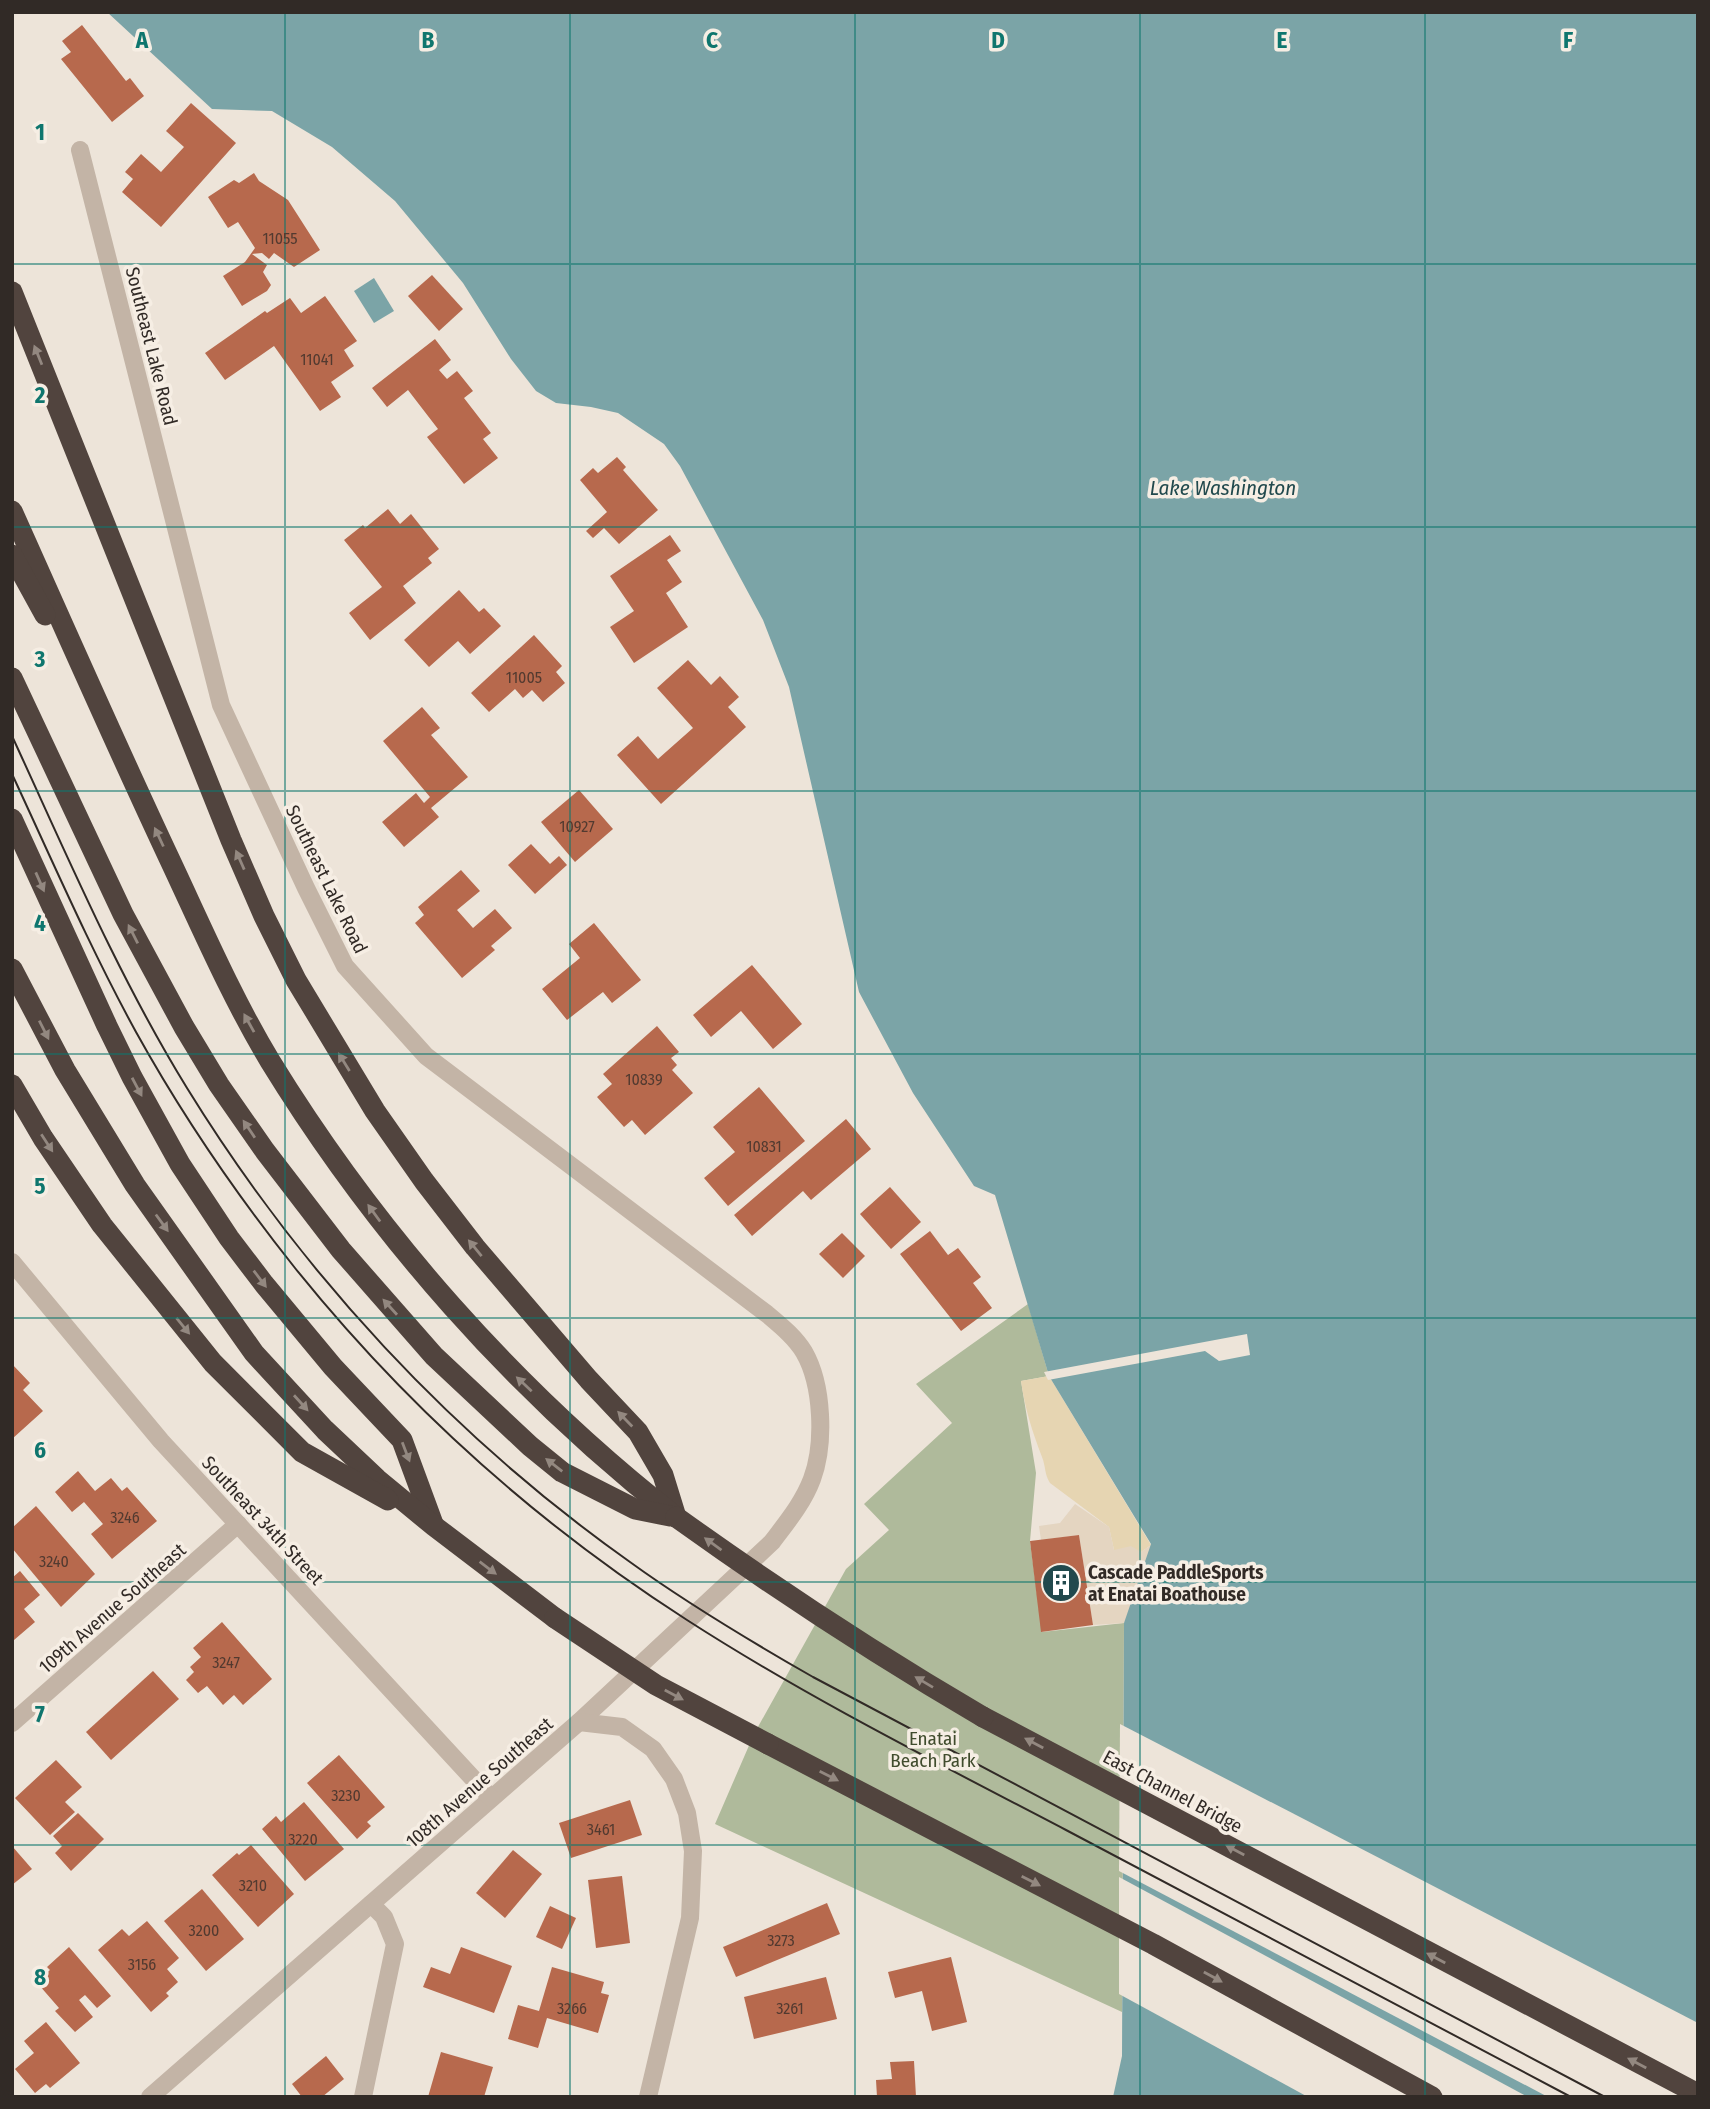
<svg xmlns="http://www.w3.org/2000/svg" width="1710" height="2109" viewBox="0 0 1710 2109" font-family="'Fira Sans Condensed',sans-serif">
	<style>
		.green { fill: #afba9b }
		.sand { fill: #e6d5b2 }
		.plaza { fill: #e4d5c1 }
		.water { fill: #7ba4a7 }
		.pier { fill: #ede4d9 }
		.building { fill: #b7694d }
		.lines { fill: none; stroke-linecap: round; stroke-linejoin: round }
		.minor { stroke: #c3b4a6; stroke-width: 18 }
		.highway { stroke: #51443e; stroke-width: 21 }
		.tram { stroke: #312a26; stroke-width: 2 }
		.highway-bridge { stroke: #51443e; stroke-width: 21 }
		.oneway { fill: #938880 }
		.grid { fill: none; stroke: #0f766e; stroke-width: 2; stroke-opacity: 0.55 }
		.labels { text-anchor: middle; stroke-width: 7; stroke-linejoin: round; paint-order: stroke }
		.number-label { font-size: 16px; fill: #523a30 }
		.street-label { font-size: 19px; fill: #312a26; stroke: #f6eee4 }
		.poi-label { font-size: 19px; font-weight: bold; fill: #312a26; stroke: #f6eee4; text-anchor: start }
		.park-label { font-size: 19px; fill: #404c2d; stroke: #f6eee4 }
		.water-label { font-size: 21px; font-style: italic; fill: #21494d; stroke: #f6eee4 }
		.grid-label { font-size: 23px; text-anchor: middle; font-weight: bold; fill: #0f766e; stroke: #f6eee4; stroke-width: 7; stroke-linejoin: round; paint-order: stroke }
	</style>
	<rect width="100%" height="100%" fill="#ede4d9"/>
	<path class="green" d="M1028 1304 1049 1376 1021 1381 1036 1473 1030 1541 1042 1632 1124 1623 1122 2012 715 1824 754 1734 846 1569 889 1530 864 1504 952 1423 916 1384Z"/>
	<path class="sand" d="M1049 1376 1151 1545 1141 1552 1114 1550 1109 1527 1050 1483C1044 1473 1046 1467 1042 1457 1032 1431 1025 1409 1021 1381Z"/>
	<path class="plaza" d="M1075 1504 1109 1527 1114 1550 1131 1546 1141 1552 1151 1545 1181 1547 1124 1623 1093 1625 1079 1535 1041 1540 1039 1526 1060 1523Z"/>
	<g class="water">
		<path d="M107 12H1698V2097H1113L1122 2056 1124 1623 1151 1544 1049 1376 995 1195 974 1186 913 1093 859 992 789 687 763 620 680 466 664 444 618 413 591 407 556 403 536 391 511 359 463 283 395 201 332 147 272 111 212 109Z"/>
		<path d="M374 278 394 311 374 323 354 291Z"/>
	</g>
	<g class="pier">
		<path d="M1247 1334 1250 1355 1219 1361 1205 1351 1048 1380 1044 1372Z"/>
		<path d="M1120 1724 1698 2023V2097H1548L1119 1871Z"/>
		<path d="M1119 1877 1528 2097H1308L1119 1994Z"/>
	</g>
	<g class="building">
		<path d="M82 25 126 81 130 78 144 96 112 122 61 59 71 52 62 41Z"/>
		<path d="M191 103 236 143 161 227 122 192 133 179 125 172 141 154 161 172 184 147 166 131Z"/>
		<path d="M254 173 259 181 288 200 320 250 294 267 274 253 269 259 262 253 252 254 267 265 263 272 271 285 267 291 242 306 223 276 245 262 255 248 238 222 228 228 208 197 234 180 239 183Z"/>
		<path d="M432 275 463 309 439 331 408 296Z"/>
		<path d="M325 296 357 341 344 350 354 366 331 382 341 397 320 411 274 346 225 380 205 353 265 311 267 313 290 298 301 313Z"/>
		<path d="M435 339 451 360 439 370 447 379 457 371 473 391 464 398 491 433 483 439 498 458 464 484 427 437 438 429 408 390 387 407 372 388Z"/>
		<path d="M617 457 626 467 623 470 658 510 619 544 604 528 593 538 586 531 607 512 580 480 593 468 598 473Z"/>
		<path d="M388 509 400 524 411 514 439 549 428 558 432 563 403 586 416 603 370 640 349 613 382 587 344 540 363 525 365 528Z"/>
		<path d="M670 535 681 551 667 560 682 582 666 593 688 627 634 663 610 627 634 611 610 576Z"/>
		<path d="M459 590 479 612 484 608 501 626 470 654 458 641 429 667 404 640Z"/>
		<path d="M534 635 562 666 556 672 565 683 543 702 532 690 523 698 515 689 489 712 471 693Z"/>
		<path d="M688 660 711 685 720 676 739 697 728 707 746 727 661 804 617 755 638 736 658 759 693 728 657 688Z"/>
		<path d="M422 707 440 728 431 735 468 777 431 808 439 817 404 847 382 822 416 793 424 803 430 797 383 741Z"/>
		<path d="M579 790 613 829 575 862 541 822Z"/>
		<path d="M531 844 550 864 559 856 567 865 535 894 508 865Z"/>
		<path d="M461 870 480 891 457 910 473 928 495 909 512 928 491 946 495 950 462 978 415 923 424 915 418 907Z"/>
		<path d="M594 923 641 980 612 1003 603 992 567 1020 542 989 580 958 569 944Z"/>
		<path d="M752 965 802 1024 773 1049 741 1011 711 1037 693 1015Z"/>
		<path d="M657 1026 679 1052 671 1058 677 1065 672 1070 693 1093 645 1135 632 1120 624 1127 597 1097 612 1084 603 1074Z"/>
		<path d="M759 1087 805 1141 728 1206 704 1178 735 1152 713 1127Z"/>
		<path d="M846 1119 871 1149 811 1200 803 1191 752 1236 734 1215Z"/>
		<path d="M890 1187 921 1222 891 1249 860 1214Z"/>
		<path d="M930 1231 948 1255 958 1248 981 1277 973 1283 992 1308 961 1331 900 1254Z"/>
		<path d="M842 1233 865 1256 843 1278 819 1254Z"/>
		<path d="M12 1364 30 1383 23 1390 43 1411 12 1439Z"/>
		<path d="M78 1471 95 1491 111 1478 122 1491 127 1487 157 1521 112 1559 91 1534 103 1524 84 1502 72 1512 55 1492Z"/>
		<path d="M36 1506 95 1574 61 1607 12 1548V1528Z"/>
		<path d="M1079 1535 1093 1625 1041 1632 1030 1541Z"/>
		<path d="M20 1571 40 1595 24 1609 35 1622 14 1640 12 1578Z"/>
		<path d="M222 1622 272 1679 243 1705 234 1695 223 1705 207 1686 198 1693 186 1680 194 1672 190 1667 201 1657 193 1648Z"/>
		<path d="M153 1671 179 1699 111 1760 86 1732Z"/>
		<path d="M339 1755 385 1807 367 1822 371 1826 357 1839 307 1783Z"/>
		<path d="M56 1760 82 1787 65 1802 75 1812 50 1835 15 1798Z"/>
		<path d="M630 1800 642 1835 571 1858 559 1823Z"/>
		<path d="M304 1802 344 1849 305 1881 262 1829 276 1816 281 1822Z"/>
		<path d="M78 1813 104 1839 71 1871 55 1853 62 1846 53 1836Z"/>
		<path d="M251 1845 294 1894 258 1927 212 1875 237 1853 239 1855Z"/>
		<path d="M12 1846 32 1869 12 1885Z"/>
		<path d="M513 1850 542 1874 505 1918 476 1893Z"/>
		<path d="M622 1876 630 1943 596 1948 588 1880Z"/>
		<path d="M202 1889 244 1939 206 1971 164 1921Z"/>
		<path d="M827 1903 840 1934 736 1977 723 1947Z"/>
		<path d="M550 1906 576 1918 562 1949 536 1937Z"/>
		<path d="M147 1921 179 1958 167 1969 178 1982 166 1993 169 1996 151 2012 98 1950 122 1929 129 1936Z"/>
		<path d="M69 1947 111 1996 97 2008 85 1995 79 2000 93 2017 75 2032 55 2011 59 2008 39 1985 47 1978 44 1975 50 1970 47 1967Z"/>
		<path d="M461 1947 512 1966 494 2013 423 1987 431 1967 450 1974Z"/>
		<path d="M951 1957 967 2022 932 2031 922 1991 895 1998 888 1972Z"/>
		<path d="M552 1967 604 1982 601 1993 609 1995 598 2033 547 2018 538 2048 508 2039 518 2005 539 2011Z"/>
		<path d="M826 1977 837 2019 754 2039 744 1997Z"/>
		<path d="M46 2022 80 2063 50 2088 46 2084 35 2093 15 2069 34 2053 24 2041Z"/>
		<path d="M441 2052 493 2067 484 2097H428Z"/>
		<path d="M326 2056 344 2079 322 2097H302L292 2084Z"/>
		<path d="M914 2061 916 2097H877L876 2080 892 2079 890 2062Z"/>
	</g>
	<g class="lines">
		<g class="minor">
			<path d="M80 150 221 705 306 888 345 966 426 1056 767 1314C780 1325 795 1337 804 1352 823 1385 825 1444 812 1479 803 1503 787 1522 772 1542L579 1722 150 2097"/>
			<path d="M12 1262 161 1441 491 1798"/>
			<path d="M579 1722 622 1727 653 1749 674 1779 687 1813 693 1851 690 1918 648 2097"/>
			<path d="M12 1723 238 1524"/>
			<path d="M363 2097 395 1944 384 1917 371 1904"/>
		</g>
		<g class="highway">
			<path d="M12 292 231 840 264 916 296 980 375 1111 424 1181 475 1247 589 1380 638 1432 663 1475 676 1517"/>
			<path d="M12 511C64 627 115 743 169 858 201 926 231 996 270 1061 377 1235 515 1391 676 1517"/>
			<path d="M12 555 45 615"/>
			<path d="M12 678 123 914 184 1027 219 1085 265 1151 341 1250 434 1356 530 1446 562 1472 635 1509 670 1516"/>
			<path d="M12 819 107 1026 132 1077 180 1164 229 1238 264 1284 333 1367 402 1440 433 1524"/>
			<path d="M12 969 65 1070 135 1185 254 1353 325 1430 377 1479 434 1526 555 1618"/>
			<path d="M12 1085 43 1138 102 1225 213 1363 302 1452 388 1500"/>
			<path d="M983 1717 1698 2094"/>
			<path d="M768 1744 1153 1944 1432 2097"/>
		</g>
		<g class="tram">
			<path d="M12 736C67 855 118 976 187 1088 301 1273 452 1436 630 1562 688 1604 750 1641 813 1677L1605 2097"/>
			<path d="M12 774C52 860 90 948 136 1032 182 1115 236 1194 295 1268 406 1406 539 1525 687 1620 808 1698 938 1763 1066 1830 1235 1919 1403 2008 1571 2097"/>
		</g>
		<g class="highway-bridge">
			<path d="M676 1517C775 1588 877 1655 983 1717"/>
			<path d="M555 1618 656 1685 768 1744"/>
		</g>
	</g>
	<defs><path id="oneway-solid" d="M-6-.8H1V-3.2L6.5 0L1 3.2V.8H-6Z" transform="scale(1.75)"/></defs>
	<g class="oneway">
		<use href="#oneway-solid" transform="translate(38 355) rotate(-112)"/>
		<use href="#oneway-solid" transform="translate(159 837) rotate(-115)"/>
		<use href="#oneway-solid" transform="translate(240 860) rotate(-114)"/>
		<use href="#oneway-solid" transform="translate(40 882) rotate(66)"/>
		<use href="#oneway-solid" transform="translate(133 934) rotate(-117)"/>
		<use href="#oneway-solid" transform="translate(249 1023) rotate(-119)"/>
		<use href="#oneway-solid" transform="translate(44 1030) rotate(63)"/>
		<use href="#oneway-solid" transform="translate(344 1062) rotate(-122)"/>
		<use href="#oneway-solid" transform="translate(137 1087) rotate(62)"/>
		<use href="#oneway-solid" transform="translate(249 1129) rotate(-124)"/>
		<use href="#oneway-solid" transform="translate(47 1143) rotate(57)"/>
		<use href="#oneway-solid" transform="translate(374 1213) rotate(-126)"/>
		<use href="#oneway-solid" transform="translate(162 1223) rotate(54)"/>
		<use href="#oneway-solid" transform="translate(475 1248) rotate(-129)"/>
		<use href="#oneway-solid" transform="translate(260 1279) rotate(53)"/>
		<use href="#oneway-solid" transform="translate(390 1307) rotate(-132)"/>
		<use href="#oneway-solid" transform="translate(183 1326) rotate(51)"/>
		<use href="#oneway-solid" transform="translate(524 1384) rotate(-137)"/>
		<use href="#oneway-solid" transform="translate(301 1403) rotate(48)"/>
		<use href="#oneway-solid" transform="translate(625 1419) rotate(-134)"/>
		<use href="#oneway-solid" transform="translate(406 1452) rotate(69)"/>
		<use href="#oneway-solid" transform="translate(554 1465) rotate(-142)"/>
		<use href="#oneway-solid" transform="translate(713 1544) rotate(-144)"/>
		<use href="#oneway-solid" transform="translate(488 1568) rotate(37)"/>
		<use href="#oneway-solid" transform="translate(924 1682) rotate(-149)"/>
		<use href="#oneway-solid" transform="translate(674 1695) rotate(28)"/>
		<use href="#oneway-solid" transform="translate(1034 1743) rotate(-152)"/>
		<use href="#oneway-solid" transform="translate(829 1776) rotate(27)"/>
		<use href="#oneway-solid" transform="translate(1235 1850) rotate(-152)"/>
		<use href="#oneway-solid" transform="translate(1031 1881) rotate(27)"/>
		<use href="#oneway-solid" transform="translate(1436 1958) rotate(-152)"/>
		<use href="#oneway-solid" transform="translate(1213 1977) rotate(29)"/>
		<use href="#oneway-solid" transform="translate(1637 2063) rotate(-152)"/>
	</g>
	<path class="grid" d="M285 12V2097M570 12V2097M855 12V2097M1140 12V2097M1425 12V2097M12 264H1698M12 527H1698M12 791H1698M12 1054H1698M12 1318H1698M12 1582H1698M12 1845H1698"/>
	<defs>
		<symbol id="building-disc" viewBox="-11 -11 22 22"><circle r="9.5" fill="#21494d" stroke="#f6eee4"/><path d="M-4-6H4V6H1V3H-1V6H-4ZM-2.5-4.3h1.7v1.8h-1.7ZM.8-4.3h1.7v1.8H.8ZM-2.5-1h1.7V.8h-1.7ZM.8-1h1.7V.8H.8Z" fill="#fff"/></symbol>
	</defs>
	<g fill-rule="evenodd">
		<use href="#building-disc" x="1039" y="1561" width="44" height="44"/>
	</g>
	<g class="labels">
		<g class="number-label">
			<text x="280" y="244">11055</text>
			<text x="317" y="365">11041</text>
			<text x="524" y="683">11005</text>
			<text x="577" y="832">10927</text>
			<text x="644" y="1085">10839</text>
			<text x="764" y="1152">10831</text>
			<text x="125" y="1523">3246</text>
			<text x="54" y="1567">3240</text>
			<text x="226" y="1668">3247</text>
			<text x="346" y="1801">3230</text>
			<text x="601" y="1835">3461</text>
			<text x="303" y="1845">3220</text>
			<text x="253" y="1891">3210</text>
			<text x="204" y="1936">3200</text>
			<text x="781" y="1946">3273</text>
			<text x="142" y="1970">3156</text>
			<text x="572" y="2014">3266</text>
			<text x="790" y="2014">3261</text>
		</g>
		<g class="street-label">
			<text transform="translate(152 346) rotate(76)" y="7">Southeast Lake Road</text>
			<text transform="translate(327 879) rotate(64)" y="7">Southeast Lake Road</text>
			<text transform="translate(263 1520) rotate(47)" y="7">Southeast 34th Street</text>
			<text transform="translate(112 1608) rotate(-41)" y="7">109th Avenue Southeast</text>
			<text transform="translate(479 1782) rotate(-41)" y="7">108th Avenue Southeast</text>
			<text transform="translate(1173 1791) rotate(28)" y="7">East Channel Bridge</text>
		</g>
		<g class="poi-label">
			<text x="1088" y="1579">Cascade PaddleSports<tspan x="1088" dy="22">at Enatai Boathouse</tspan></text>
		</g>
		<g class="park-label">
			<text x="933" y="1745">Enatai<tspan x="933" dy="22">Beach Park</tspan></text>
		</g>
		<g class="water-label">
			<text x="1223" y="495">Lake Washington</text>
		</g>
	</g>
	<g class="grid-label">
		<text x="142" y="48">A</text>
		<text x="428" y="48">B</text>
		<text x="712" y="48">C</text>
		<text x="998" y="48">D</text>
		<text x="1282" y="48">E</text>
		<text x="1568" y="48">F</text>
		<text x="40" y="140">1</text>
		<text x="40" y="403">2</text>
		<text x="40" y="667">3</text>
		<text x="40" y="931">4</text>
		<text x="40" y="1194">5</text>
		<text x="40" y="1458">6</text>
		<text x="40" y="1722">7</text>
		<text x="40" y="1985">8</text>
	</g>
	<rect width="1710" height="2109" fill="none" stroke="#312a26" stroke-width="28"/>
</svg>
